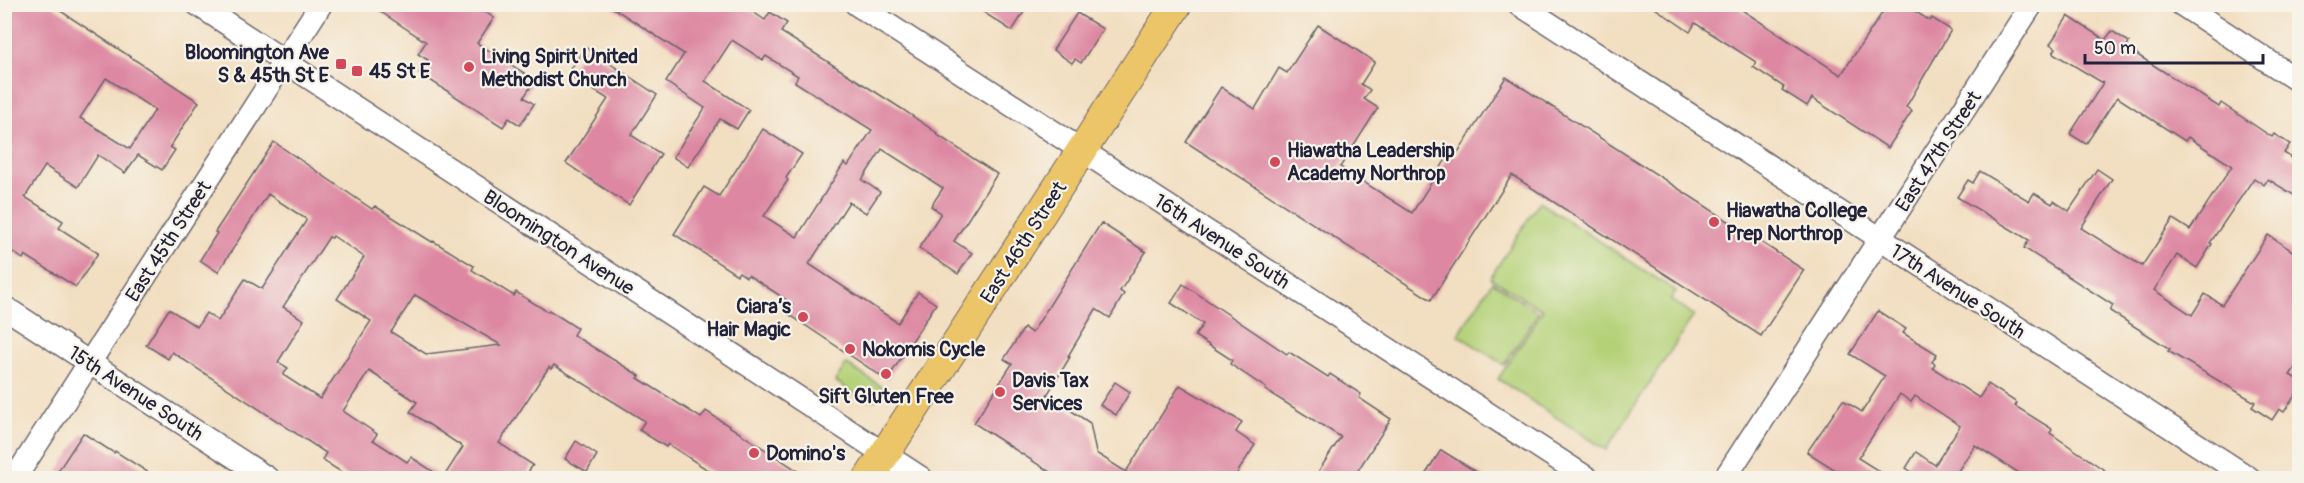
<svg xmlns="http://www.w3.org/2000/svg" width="2304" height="483" viewBox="0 0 2304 483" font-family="Pangolin,sans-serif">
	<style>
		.green { fill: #b4d178; stroke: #6b7a5a; stroke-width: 1.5 }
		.building { fill: #dd87a2; fill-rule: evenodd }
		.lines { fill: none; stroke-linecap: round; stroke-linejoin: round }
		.minor-casing { stroke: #6b646a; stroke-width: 25 }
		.major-casing { stroke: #6b646a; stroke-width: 32 }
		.minor { stroke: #fff; stroke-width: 22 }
		.major { stroke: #ecc569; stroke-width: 30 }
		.poi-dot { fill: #d1495b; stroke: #f7f3e8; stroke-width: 2 }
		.labels { text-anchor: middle; stroke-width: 4.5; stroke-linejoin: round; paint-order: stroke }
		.poi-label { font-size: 20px; font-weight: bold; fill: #22223b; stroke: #f7f3e8; text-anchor: start }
		.street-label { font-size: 20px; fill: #22223b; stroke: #f7f3e8 }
	</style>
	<rect width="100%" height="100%" fill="#f7f3e8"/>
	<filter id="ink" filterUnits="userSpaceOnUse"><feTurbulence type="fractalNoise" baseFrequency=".0167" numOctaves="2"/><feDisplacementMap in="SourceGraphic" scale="12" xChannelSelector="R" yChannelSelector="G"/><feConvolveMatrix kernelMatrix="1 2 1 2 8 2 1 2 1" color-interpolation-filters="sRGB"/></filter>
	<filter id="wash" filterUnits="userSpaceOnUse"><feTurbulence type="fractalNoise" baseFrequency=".008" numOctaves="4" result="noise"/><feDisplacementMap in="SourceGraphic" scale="24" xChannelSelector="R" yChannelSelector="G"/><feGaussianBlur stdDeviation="1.35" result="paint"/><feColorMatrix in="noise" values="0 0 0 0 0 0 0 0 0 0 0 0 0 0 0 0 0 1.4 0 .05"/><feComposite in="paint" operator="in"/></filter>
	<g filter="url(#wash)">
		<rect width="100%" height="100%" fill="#f2dec0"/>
		<g class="green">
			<path d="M1539 202 1676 291 1670 300 1694 315 1606 450 1498 379 1543 310 1490 278Z"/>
			<path d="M1492 282 1539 312 1504 365 1458 335Z"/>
			<path d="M846 364 884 388 876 400H864L835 381Z"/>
		</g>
		<g id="blocks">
			<g class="building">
				<path d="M4 4H50L199 102 170 147 175 150 162 170 138 155 125 173 98 155 78 187 45 166 25 197 63 221 59 228 98 253 76 287 25 255 23 259 4 246ZM106 78 155 110 130 149 80 118Z"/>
				<path d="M369 4H473L494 18 477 43 535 80 524 97 534 104 520 125 509 118 503 127 419 73 428 60 418 54 426 42Z"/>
				<path d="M607 4H741L765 20 770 12 787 23 781 32 902 109 937 133 936 134 997 174 954 241 972 253 958 274 919 248 941 213 931 206 943 188 882 149 862 180 880 192 866 213 849 202 809 264 898 323 918 292 936 304 887 380 787 313 793 304 748 275 746 277 739 272 737 275 674 234 704 187 719 196 763 129 802 154 786 178 788 180 764 216 797 237 844 163 848 166 872 130 795 82 798 76 766 56 763 60 732 40 705 81 749 110 737 129 720 119 688 167 673 157 705 108 666 82 684 54Z"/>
				<path d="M971 4H1029L1012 31Z"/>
				<path d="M1649 4H1733L1841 75 1888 4H1904L1930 21 1932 18 1951 30 1906 107 1912 111 1888 148 1812 98 1807 106 1782 90 1784 87 1753 67 1756 62 1695 23 1690 32Z"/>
				<path d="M1077 13 1103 29 1081 63 1075 59 1072 63 1053 50Z"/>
				<path d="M2068 16 2105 40 2112 31 2129 42 2127 46 2137 53 2136 54 2219 107 2221 103 2272 137 2274 134 2290 144 2284 153 2300 163V199L2268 179 2264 185 2254 178 2210 243 2212 244 2197 268 2177 255 2154 290 2192 315 2205 294 2222 305 2268 235 2300 256V361L2290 375 2300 381V388L2284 412 2279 409 2272 420 2252 407 2255 402 2168 351 2170 349 2110 311 2113 305 2024 248 2029 240 1957 197 1968 180 1973 183 1980 171 2029 201 2034 193 2052 204 2054 201 2069 211 2097 169 2112 179 2081 228 2142 266 2173 219 2190 230 2232 166 2188 137 2185 141 2117 97 2086 144 2070 134 2103 83 2053 53 2056 48 2050 44Z"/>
				<path d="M1318 25 1375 62 1361 84 1370 90 1364 99 1378 108 1340 167 1412 213 1450 153 1455 157 1506 77 1804 270 1761 336 1512 175 1431 300 1186 142 1221 87 1255 109 1279 68 1287 73Z"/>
				<path d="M585 47 657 95 631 135 661 154 629 205 566 163 608 99 568 74Z"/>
				<path d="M274 142 372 209 375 206 432 242 433 241 474 266 472 270 514 296 516 292 548 312 549 310 577 328 573 335 640 376 638 378 701 418 706 411 809 478H720L668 444 666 447 639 430 645 421 554 365 551 369 549 367 499 443 533 465 524 478H351L322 460 326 453 172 352 168 359 146 345 169 309 197 327 206 313 218 321 245 279 262 289 306 221V219L268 194 218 272 200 260 217 233 215 232ZM333 236 364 257 337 299 371 321 320 399 283 375 288 368 278 362 304 320 283 307 329 237 332 238ZM415 295 501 345 426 354 391 332ZM369 371 417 402 410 412 463 447 443 478 411 457 407 462 373 440 377 434 343 411Z"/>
				<path d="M1101 223 1146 252 1120 291 1124 294 1110 318 1096 309 1068 356 1070 357 1047 395 1090 423 1096 453 1126 472 1180 385 1242 422 1236 432 1255 445 1234 478H1059L974 423 1012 364 1004 359 1024 328 1032 333Z"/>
				<path d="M1183 284 1287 354 1289 352 1328 377 1330 374 1361 394 1359 398 1391 419 1353 478H1314L1341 437 1265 390 1266 388 1230 364 1232 360 1195 336 1203 324 1171 303Z"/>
				<path d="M1878 311 1906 329 1903 333 1937 354 1932 362 1935 364 1933 368 1979 398 1988 384 2017 403 2015 406 2052 429 2050 433 2116 478H2027L1975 445 1954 477 1956 478H1921L1906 468 1916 452 1935 465 1960 426 1915 396 1911 402 1900 394 1858 458 1890 478H1848L1807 452 1843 400 1862 412 1885 376 1850 354Z"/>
				<path d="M1115 382 1130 392 1116 415 1100 405Z"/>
				<path d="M83 433 114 453 115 451 157 478H69L58 471Z"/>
				<path d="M576 441 597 455 587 472 565 459Z"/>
				<path d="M1441 450 1486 478H1423Z"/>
			</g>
		</g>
	</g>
	<g filter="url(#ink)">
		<use href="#blocks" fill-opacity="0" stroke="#6b646a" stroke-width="1.5"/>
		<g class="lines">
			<defs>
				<g id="minor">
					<path d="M197 4 921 478"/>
					<path d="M856 4 1587 478"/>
					<path d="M1519 4 2249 478"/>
					<path d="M2181 4 2300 82"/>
					<path d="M4 307 267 478"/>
					<path d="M15 478 321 4"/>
					<path d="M1725 478 2032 4"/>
				</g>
				<path id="major" d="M869 478 1177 4"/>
			</defs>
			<use href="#minor" class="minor-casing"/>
			<use href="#major" class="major-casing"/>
			<use href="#minor" class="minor"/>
			<use href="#major" class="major"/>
		</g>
	</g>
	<g class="poi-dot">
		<rect x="335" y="58" width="12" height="12" rx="3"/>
		<circle cx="469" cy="67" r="6"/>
		<rect x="351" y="65" width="12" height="12" rx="3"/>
		<circle cx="1275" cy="162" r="6"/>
		<circle cx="1714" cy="222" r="6"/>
		<circle cx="803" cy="317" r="6"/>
		<circle cx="850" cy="349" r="6"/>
		<circle cx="886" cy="374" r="6"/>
		<circle cx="1000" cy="392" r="6"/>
		<circle cx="754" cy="453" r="6"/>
	</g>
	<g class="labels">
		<g class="poi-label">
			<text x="329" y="59" text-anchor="end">Bloomington Ave<tspan x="329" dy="23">S &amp; 45th St E</tspan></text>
			<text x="481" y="63">Living Spirit United<tspan x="481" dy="23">Methodist Church</tspan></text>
			<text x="369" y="78">45 St E</text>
			<text x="1287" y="157">Hiawatha Leadership<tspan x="1287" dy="23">Academy Northrop</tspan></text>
			<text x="1726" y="217">Hiawatha College<tspan x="1726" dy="23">Prep Northrop</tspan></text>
			<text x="791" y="313" text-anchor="end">Ciara’s<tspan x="791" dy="23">Hair Magic</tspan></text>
			<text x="862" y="356">Nokomis Cycle</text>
			<text x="1012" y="387">Davis Tax<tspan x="1012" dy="23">Services</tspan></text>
			<text x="886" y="403" text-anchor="middle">Sift Gluten Free</text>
			<text x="766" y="460">Domino's</text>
		</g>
		<g class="street-label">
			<text transform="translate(1938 151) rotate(-57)" y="7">East 47th Street</text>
			<text transform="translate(168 241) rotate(-57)" y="7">East 45th Street</text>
			<text transform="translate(1222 241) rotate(33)" y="7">16th Avenue South</text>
			<text transform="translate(559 242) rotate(33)" y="7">Bloomington Avenue</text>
			<text transform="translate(1023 242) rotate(-57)" y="7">East 46th Street</text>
			<text transform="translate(1958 291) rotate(33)" y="7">17th Avenue South</text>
			<text transform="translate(136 393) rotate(33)" y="7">15th Avenue South</text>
		</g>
	</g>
	<rect width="2304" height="483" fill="none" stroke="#f7f3e8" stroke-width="24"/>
	<path d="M2085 54v9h178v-9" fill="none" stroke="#22223b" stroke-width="3"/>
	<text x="2094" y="54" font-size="18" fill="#22223b" stroke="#f7f3e8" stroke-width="4.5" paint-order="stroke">50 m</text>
</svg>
